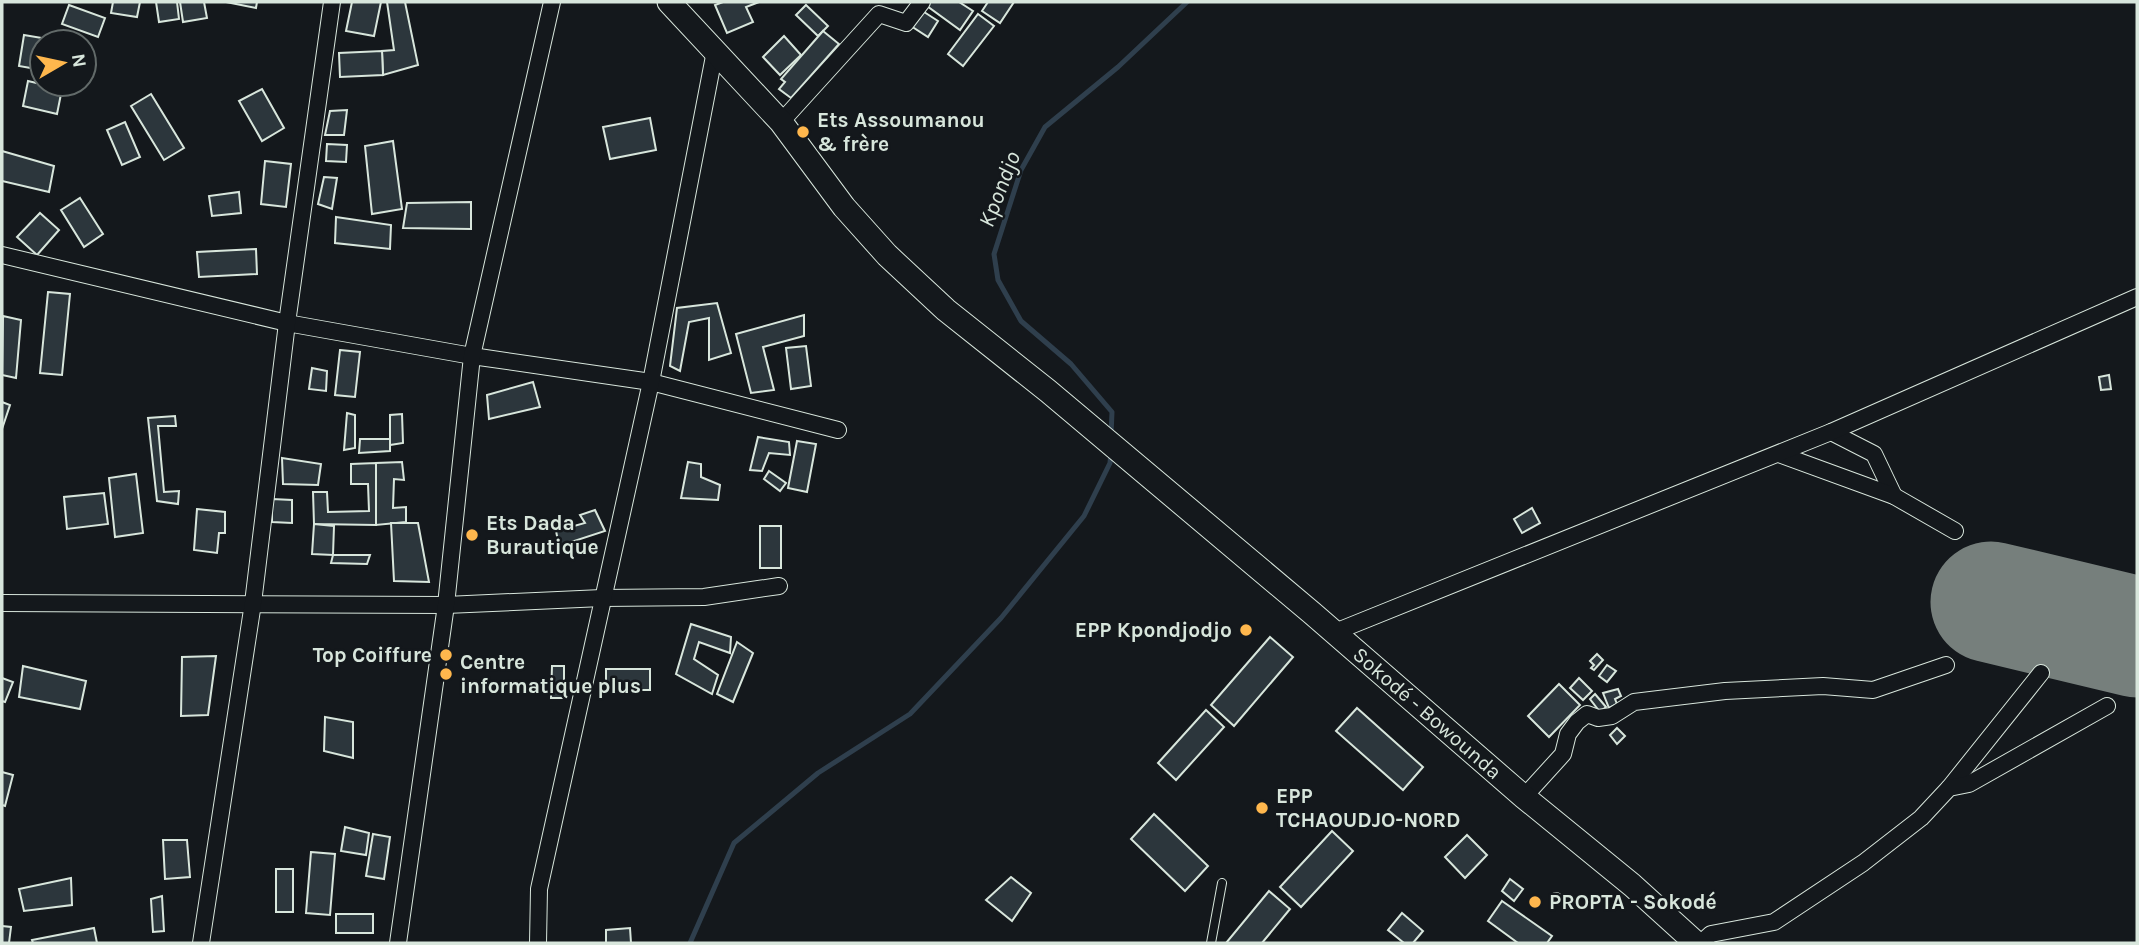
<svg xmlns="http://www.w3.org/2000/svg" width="2139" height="945" viewBox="0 0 2139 945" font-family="Karla,sans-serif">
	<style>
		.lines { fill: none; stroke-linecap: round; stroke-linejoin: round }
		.stream { stroke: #2f3f4d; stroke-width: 5 }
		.runway { stroke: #767f7c; stroke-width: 121 }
		.building { fill: #2c363c; stroke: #d8e6dc; stroke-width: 2 }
		.service-casing { stroke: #d8e6dc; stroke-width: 10 }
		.minor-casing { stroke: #d8e6dc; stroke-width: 18 }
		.secondary-casing { stroke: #d8e6dc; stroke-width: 25 }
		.service { stroke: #14181c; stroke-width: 8 }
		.minor { stroke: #14181c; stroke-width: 16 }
		.secondary { stroke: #14181c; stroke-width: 23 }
		.poi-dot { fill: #ffb74d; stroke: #14181c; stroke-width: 2.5 }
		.labels { text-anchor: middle; stroke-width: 5; stroke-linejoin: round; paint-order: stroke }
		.poi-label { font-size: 21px; font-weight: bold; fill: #d8e6dc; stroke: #14181c; text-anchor: start }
		.street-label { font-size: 21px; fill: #d8e6dc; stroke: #14181c }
		.water-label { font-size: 23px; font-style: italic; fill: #d8e6dc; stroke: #14181c }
	</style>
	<rect width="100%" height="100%" fill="#14181c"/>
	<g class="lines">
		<g class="stream">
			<path d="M1111 435 1112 412 1071 364 1021 321 998 280 994 254 1021 170 1045 127 1118 67 1187 2"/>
			<path d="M690 943 734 843 818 773 910 714 1001 618 1084 516 1110 463 1111 452"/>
		</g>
		<path class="runway" d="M1991 602 2137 637"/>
	</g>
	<g class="building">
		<path d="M113 2H140L137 17 111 13Z"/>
		<path d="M156 2H177L179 19 159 22Z"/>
		<path d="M180 2H204L207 18 183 22Z"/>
		<path d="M226 2H257L256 8Z"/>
		<path d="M352 2H381L374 36 346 31Z"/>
		<path d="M387 2H405L418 65 383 75 382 51 394 50Z"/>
		<path d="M723 2H759L746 7 753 22 727 33 715 5Z"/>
		<path d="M930 2H959L973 11 960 30 927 6Z"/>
		<path d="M988 2H1014L1000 23 982 11Z"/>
		<path d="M69 5 105 18 98 37 62 24Z"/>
		<path d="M806 5 828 26 818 36 796 15Z"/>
		<path d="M921 10 938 21 928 37 911 26Z"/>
		<path d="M978 14 994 26 963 66 948 54Z"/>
		<path d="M823 31 839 44 791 98 779 89 785 82 781 79Z"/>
		<path d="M24 35 54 40V42H42V70L19 66Z"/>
		<path d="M784 36 801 55 780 75 763 57Z"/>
		<path d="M382 51 383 75 340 77 339 53Z"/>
		<path d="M28 81 62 89 57 114 23 106Z"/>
		<path d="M262 89 284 128 262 141 239 101Z"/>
		<path d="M151 94 184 148 164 160 131 106Z"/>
		<path d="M347 110 344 135H325L330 111Z"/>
		<path d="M650 118 656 150 610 159 603 127Z"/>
		<path d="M125 122 140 157 122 165 107 130Z"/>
		<path d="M393 141 402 209 372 214 365 146Z"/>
		<path d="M327 144 347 145 346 162 326 161Z"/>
		<path d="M2 151 54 166 49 192 2 181Z"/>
		<path d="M265 161 291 164 286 207 261 204Z"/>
		<path d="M324 177 337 178 332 209 318 204Z"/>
		<path d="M239 192 241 213 212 216 209 196Z"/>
		<path d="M80 198 103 234 84 247 61 210Z"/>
		<path d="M471 202V229L403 228 407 203Z"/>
		<path d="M40 213 59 230 37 255 17 237Z"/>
		<path d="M336 217 391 225 390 249 335 243Z"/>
		<path d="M256 249 257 274 199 277 197 252Z"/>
		<path d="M48 292 70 294 62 375 40 373Z"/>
		<path d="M717 303 731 353 709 360V318L689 322 680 371 670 366 677 308Z"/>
		<path d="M804 315V336L763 347 774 390 751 393 736 334Z"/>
		<path d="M3 316 21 320 16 378 2 375Z"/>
		<path d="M806 346 811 386 791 389 786 348Z"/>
		<path d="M340 350 360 352 355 397 335 395Z"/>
		<path d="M312 368 327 371 326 391 309 389Z"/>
		<path d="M2109 375 2111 389 2101 390 2099 377Z"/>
		<path d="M533 382 540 407 489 419 487 395Z"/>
		<path d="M2 402 10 405 2 429Z"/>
		<path d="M347 413 355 415V448L344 450Z"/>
		<path d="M402 414 403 443 390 445V415Z"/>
		<path d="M175 416 176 426H158L164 492 179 491 178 504 157 501 148 418Z"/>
		<path d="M758 437 789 442 790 455 769 453 762 471 750 470Z"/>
		<path d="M360 439H390V451L359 453Z"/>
		<path d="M797 441 816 444 807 492 788 488Z"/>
		<path d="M282 458 321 464 318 485 283 484Z"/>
		<path d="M402 462 404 480 394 479 393 508 406 507V522L376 525V463Z"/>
		<path d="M688 462 701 464V477L720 485 718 500 681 498Z"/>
		<path d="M376 463V525L314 524 313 492H327L328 512 369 511 368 484H351V464Z"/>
		<path d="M769 471 786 483 780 491 764 479Z"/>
		<path d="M136 474 143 533 115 537 109 478Z"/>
		<path d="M104 493 108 524 67 529 64 497Z"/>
		<path d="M272 499 292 500V523L272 522Z"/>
		<path d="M1532 508 1540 523 1522 533 1514 519Z"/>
		<path d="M197 509 225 512V533H219L217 553 194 550Z"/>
		<path d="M595 510 605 531 559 546 556 531 585 523 580 515Z"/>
		<path d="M391 523H418L429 582 394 581Z"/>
		<path d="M314 524 334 526 333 555 312 554Z"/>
		<rect x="760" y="526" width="21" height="42"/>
		<path d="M333 555H370L367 564 331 563Z"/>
		<path d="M691 624 731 637 730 653 699 642 694 659 718 675 712 694 676 674Z"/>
		<path d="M1270 637 1293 657 1234 726 1211 705Z"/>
		<path d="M737 642 753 653 733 702 717 694Z"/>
		<path d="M1597 654 1603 660 1594 670 1591 668 1594 665 1590 661Z"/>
		<path d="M216 656 208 715 181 716 182 657Z"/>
		<path d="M1607 665 1616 671 1607 682 1599 676Z"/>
		<path d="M23 666 86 681 80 709 19 697Z"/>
		<path d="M552 666H564V698H551Z"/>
		<rect x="606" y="669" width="44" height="21"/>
		<path d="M2 678 13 682 5 702 2 701Z"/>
		<path d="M1579 678 1592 691 1583 700 1570 688Z"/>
		<path d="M1559 684 1580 705 1549 737 1528 716Z"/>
		<path d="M1618 689 1621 696 1615 699 1617 704 1609 708 1603 693Z"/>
		<path d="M1595 694 1606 707 1600 712 1590 699Z"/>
		<path d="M1357 708 1423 767 1403 790 1336 731Z"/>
		<path d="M1206 710 1224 727 1176 780 1158 763Z"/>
		<path d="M325 717 353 722V758L324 751Z"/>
		<path d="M1617 728 1625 736 1617 744 1610 735Z"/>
		<path d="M2 772 13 775 5 806 2 805Z"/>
		<path d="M1154 814 1208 866 1185 891 1131 839Z"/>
		<path d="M345 827 369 833 366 855 341 851Z"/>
		<path d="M1332 831 1353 851 1301 907 1280 887Z"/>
		<path d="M373 834 390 837 384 879 366 876Z"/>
		<path d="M1467 835 1487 855 1465 878 1445 857Z"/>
		<path d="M163 840H187L190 877 165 879Z"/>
		<path d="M311 852 335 854 330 915 306 913Z"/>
		<rect x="276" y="869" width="17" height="43"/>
		<path d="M1011 877 1031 893 1012 921 986 900Z"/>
		<path d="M71 878 72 905 24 911 19 889Z"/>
		<path d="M1510 879 1523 889 1514 901 1502 891Z"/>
		<path d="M1269 891 1290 909 1262 943H1226Z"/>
		<circle cx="1556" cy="899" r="6"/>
		<path d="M162 896 164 931 153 932 151 899Z"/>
		<path d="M1502 901 1552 936 1547 943H1518L1488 921Z"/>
		<path d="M1402 913 1423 931 1413 943H1404L1388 930Z"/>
		<rect x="336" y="914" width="37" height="19"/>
		<path d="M2 926 11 927 9 943H2Z"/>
		<path d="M94 928 97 943H33L32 940Z"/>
		<path d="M630 928 631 943H606V930Z"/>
	</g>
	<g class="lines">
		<defs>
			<path id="service" d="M1211 943 1222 883"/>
			<g id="minor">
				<path d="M781 122 879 14 906 23 922 2"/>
				<path d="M2 255 287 323 472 356 651 382 838 430"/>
				<path d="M1831 432 1874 454 1894 496"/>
				<path d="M1779 454 1894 496 1955 531"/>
				<path d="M2 603 446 605 602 598 704 597 779 586"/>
				<path d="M1335 632 1831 432 2137 297"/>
				<path d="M1949 788 2041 673"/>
				<path d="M1524 797 1563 754 1568 734 1577 722 1587 714 1598 718 1612 716 1634 702 1725 691 1823 686 1873 690 1946 665"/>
				<path d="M201 943 253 603 287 323 332 2"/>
				<path d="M398 943 446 605 472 356 552 2"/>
				<path d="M538 943 539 889 651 382 715 51"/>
				<path d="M1701 943 1711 934 1774 922 1863 863 1921 818 1949 788 1969 784 2107 706"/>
			</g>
			<g id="secondary">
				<path id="s1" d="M669 2 781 122 844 207 887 255 946 310 1048 391 1312 613 1524 797 1632 885 1696 943"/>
			</g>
		</defs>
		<use href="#service" class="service-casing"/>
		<use href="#minor" class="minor-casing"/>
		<use href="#secondary" class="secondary-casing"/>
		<use href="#service" class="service"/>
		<use href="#minor" class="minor"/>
		<use href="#secondary" class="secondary"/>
	</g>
	<g class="poi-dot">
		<circle cx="803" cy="132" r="7"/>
		<circle cx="472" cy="535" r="7"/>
		<circle cx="1246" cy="630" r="7"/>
		<circle cx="446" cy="655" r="7"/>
		<circle cx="446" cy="674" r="7"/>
		<circle cx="1262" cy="808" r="7"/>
		<circle cx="1535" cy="902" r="7"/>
	</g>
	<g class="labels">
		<g class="poi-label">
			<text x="817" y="127">Ets Assoumanou<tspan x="817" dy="24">&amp; frère</tspan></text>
			<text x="486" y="530">Ets Dada<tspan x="486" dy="24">Burautique</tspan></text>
			<text x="1232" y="637" text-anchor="end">EPP Kpondjodjo</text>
			<text x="432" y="662" text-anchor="end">Top Coiffure</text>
			<text x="460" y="669">Centre<tspan x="460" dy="24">informatique plus</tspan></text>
			<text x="1276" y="803">EPP<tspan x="1276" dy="24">TCHAOUDJO-NORD</tspan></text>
			<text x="1549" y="909">PROPTA - Sokodé</text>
		</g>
		<g class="street-label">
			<text dy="7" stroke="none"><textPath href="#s1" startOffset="1043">Sokodé - Bowounda</textPath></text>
		</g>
		<g class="water-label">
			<text transform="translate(999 189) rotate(-69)" y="8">Kpondjo</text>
		</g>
	</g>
	<rect width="2139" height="945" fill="none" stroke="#d8e6dc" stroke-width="7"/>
	<g transform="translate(63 63) rotate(81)"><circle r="33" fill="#14181c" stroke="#626a69" stroke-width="2"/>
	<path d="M0-5L12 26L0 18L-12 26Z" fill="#ffb74d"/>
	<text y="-10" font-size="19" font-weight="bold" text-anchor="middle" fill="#d8e6dc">N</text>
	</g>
</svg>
